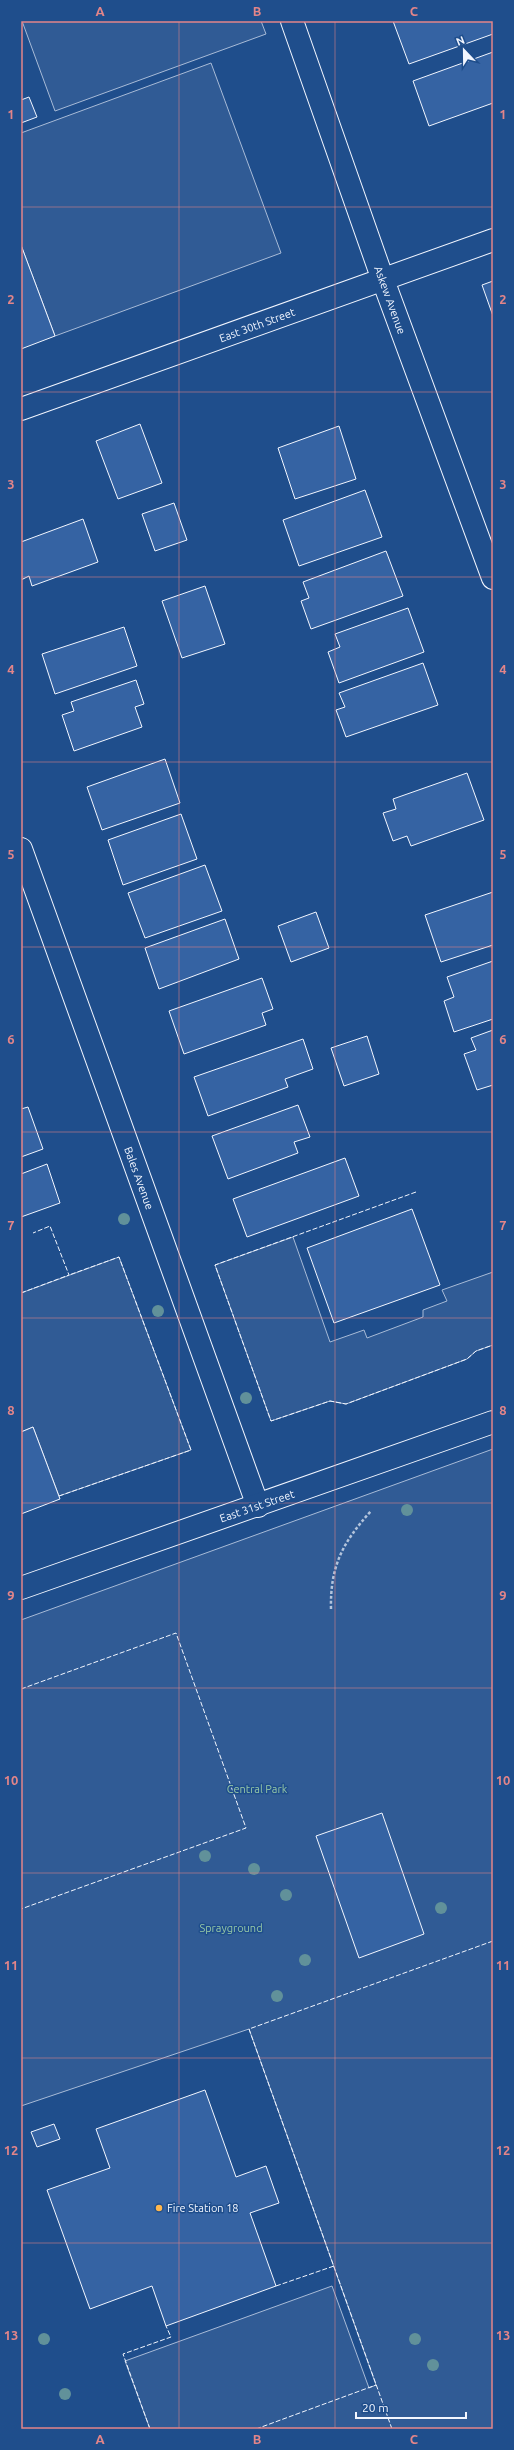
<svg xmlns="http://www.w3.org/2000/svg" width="514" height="2450" viewBox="0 0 514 2450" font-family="Ubuntu,sans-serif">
	<rect width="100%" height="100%" fill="#1f4e8c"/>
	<path fill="#305b95" stroke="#a8bbd7" d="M 22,21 L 261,21 L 266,34 L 55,111 Z
		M 211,63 L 281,253 L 55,336 L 21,245 L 21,133 Z
		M 293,1237 L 330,1342 L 364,1330 L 367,1338 L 423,1317 L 423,1310 L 447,1301 L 442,1290 L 493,1272 L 493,1345 L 476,1351 L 467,1359 L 346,1404 L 330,1401 L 271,1421 L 215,1265 Z
		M 119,1257 L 191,1450 L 59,1496 L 33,1427 L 21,1432 L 21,1293 Z
		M 493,1449 L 493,2429 L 150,2429 L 125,2361 L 332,2286 L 369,2388 L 376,2385 L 249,2029 L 21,2106 L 21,1620 Z"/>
	<path fill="#3563a3" stroke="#f2f6ff" d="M 393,21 L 493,21 L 493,34 L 409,64 Z
		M 493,52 L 493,103 L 429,126 L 413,81 Z
		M 29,97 L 37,117 L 21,123 L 21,100 Z
		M 21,245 L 55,336 L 21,349 Z
		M 493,281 L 493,316 L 482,285 Z
		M 140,424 L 162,483 L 118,499 L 96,441 Z
		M 339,426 L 356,479 L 295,499 L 278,448 Z
		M 365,490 L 382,537 L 299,566 L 283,520 Z
		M 174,503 L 187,540 L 155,551 L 142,514 Z
		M 83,519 L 98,562 L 32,586 L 29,576 L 21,580 L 21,542 Z
		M 386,551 L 403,596 L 311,629 L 301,601 L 309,598 L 303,582 Z
		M 205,586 L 225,644 L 182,658 L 162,601 Z
		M 408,608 L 424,652 L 339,683 L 328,652 L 340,647 L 335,634 Z
		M 124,627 L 137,666 L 55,694 L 42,654 Z
		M 423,663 L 438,705 L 346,737 L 336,710 L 345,707 L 339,693 Z
		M 136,680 L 144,704 L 135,707 L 142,727 L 74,751 L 62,715 L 74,711 L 71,702 Z
		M 165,759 L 180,803 L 102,830 L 87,787 Z
		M 467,773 L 484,820 L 411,846 L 407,836 L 393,841 L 383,813 L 396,809 L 393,799 Z
		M 181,814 L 197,859 L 123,885 L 108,840 Z
		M 205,865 L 222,911 L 145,938 L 128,893 Z
		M 493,892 L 493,945 L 441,962 L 425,915 Z
		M 316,912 L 329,948 L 291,962 L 278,926 Z
		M 225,919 L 239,959 L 159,989 L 145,948 Z
		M 493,961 L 493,1019 L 454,1032 L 444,1001 L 454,997 L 447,977 Z
		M 262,978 L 273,1009 L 262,1013 L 266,1025 L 184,1054 L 169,1011 Z
		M 493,1030 L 493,1085 L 477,1090 L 464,1054 L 476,1050 L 471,1038 Z
		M 367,1036 L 379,1074 L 344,1086 L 331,1048 Z
		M 303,1039 L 313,1069 L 285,1079 L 288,1087 L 208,1116 L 194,1077 Z
		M 298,1105 L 310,1137 L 294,1142 L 298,1153 L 228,1179 L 212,1136 Z
		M 28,1107 L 43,1149 L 21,1157 L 21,1109 Z
		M 345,1158 L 359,1196 L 247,1237 L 233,1199 Z
		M 47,1164 L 60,1203 L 21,1217 L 21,1174 Z
		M 412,1209 L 440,1285 L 334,1323 L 307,1248 Z
		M 33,1427 L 60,1499 L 21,1514 L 21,1432 Z
		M 382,1813 L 424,1934 L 359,1958 L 316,1836 Z
		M 205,2090 L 236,2177 L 266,2166 L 279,2203 L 250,2213 L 276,2286 L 166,2326 L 152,2286 L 90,2309 L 47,2190 L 110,2168 L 96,2129 Z
		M 54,2124 L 60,2139 L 37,2147 L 31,2132 Z"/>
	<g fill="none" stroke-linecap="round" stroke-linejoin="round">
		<g stroke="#f2f6ff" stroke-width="24">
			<path id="minor" d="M 292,21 L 383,280 L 493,578
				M 21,409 L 493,240
				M 21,849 L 258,1506"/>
		</g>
		<g stroke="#f2f6ff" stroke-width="24">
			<path id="major" d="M 21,1588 L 493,1422"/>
		</g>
		<path stroke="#b3c4dc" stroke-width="2.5" stroke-dasharray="3 2" stroke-linecap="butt" d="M 331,1609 C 330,1566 343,1542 371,1511"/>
		<use href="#minor" stroke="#1f4e8c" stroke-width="22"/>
		<use href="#major" stroke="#1f4e8c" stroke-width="22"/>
		<path stroke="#f2f6ff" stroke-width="1" stroke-dasharray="5 2" stroke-linecap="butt" d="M 416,1192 L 215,1265 L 271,1421 L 330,1401 L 346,1404 L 467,1359 L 476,1351 L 493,1345
			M 21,1293 L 69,1275 L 50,1226 L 33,1233
			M 59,1496 L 191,1450 L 119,1257 L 69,1275
			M 21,1689 L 176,1633 L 246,1828 L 21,1909
			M 276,2286 L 334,2266
			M 150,2429 L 123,2354 L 171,2337 L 166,2326
			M 256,2429 L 376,2385
			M 392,2429 L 249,2029 L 493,1941"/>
	</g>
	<g fill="#61919a">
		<circle cx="124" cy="1219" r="6"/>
		<circle cx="158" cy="1311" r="6"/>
		<circle cx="246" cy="1398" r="6"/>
		<circle cx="407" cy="1510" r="6"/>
		<circle cx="205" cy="1856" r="6"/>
		<circle cx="254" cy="1869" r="6"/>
		<circle cx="286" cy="1895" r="6"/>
		<circle cx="441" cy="1908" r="6"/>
		<circle cx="305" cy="1960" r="6"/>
		<circle cx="277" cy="1996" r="6"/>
		<circle cx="44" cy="2339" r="6"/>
		<circle cx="415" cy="2339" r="6"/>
		<circle cx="433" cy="2365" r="6"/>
		<circle cx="65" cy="2394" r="6"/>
	</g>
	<path fill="none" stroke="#e38589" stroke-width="1" stroke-opacity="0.55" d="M 179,21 L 179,2429M 335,21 L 335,2429M 21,207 L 493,207M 21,392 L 493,392M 21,577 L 493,577M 21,762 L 493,762M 21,947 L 493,947M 21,1132 L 493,1132M 21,1318 L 493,1318M 21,1503 L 493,1503M 21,1688 L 493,1688M 21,1873 L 493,1873M 21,2058 L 493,2058M 21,2243 L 493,2243"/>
	<circle fill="#ffb74d" stroke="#1f4e8c" stroke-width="1.5" cx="159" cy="2208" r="4"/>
	<g text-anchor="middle" stroke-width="3" stroke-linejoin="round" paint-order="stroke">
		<g font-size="11" fill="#f2f6ff" stroke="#1f4e8c">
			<text transform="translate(390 300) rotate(70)" y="4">Askew Avenue</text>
			<text transform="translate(257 325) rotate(-20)" y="4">East 30th Street</text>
			<text transform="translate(139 1178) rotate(70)" y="4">Bales Avenue</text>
			<text transform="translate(257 1506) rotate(-19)" y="4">East 31st Street</text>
		</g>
		<g font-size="11" fill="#97c8a6" stroke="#1f4e8c">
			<text x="257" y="1793">Central Park</text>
			<text x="231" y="1932">Sprayground</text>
		</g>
		<g font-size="11" fill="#f2f6ff" stroke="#1f4e8c" text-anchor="start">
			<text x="167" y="2212">Fire Station 18</text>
		</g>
	</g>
	<rect width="514" height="2450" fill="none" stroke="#1f4e8c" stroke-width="44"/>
	<g transform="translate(464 50) rotate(338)" stroke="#1f4e8c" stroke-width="3" paint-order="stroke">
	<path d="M0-3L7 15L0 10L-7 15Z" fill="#f2f6ff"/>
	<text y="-6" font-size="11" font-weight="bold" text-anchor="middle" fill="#f2f6ff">N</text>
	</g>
	<path d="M356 2412v6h110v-6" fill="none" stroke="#f2f6ff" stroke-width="2"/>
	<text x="362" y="2412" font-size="12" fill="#f2f6ff" stroke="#1f4e8c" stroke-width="3" paint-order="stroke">20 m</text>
	<rect x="22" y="22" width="470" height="2406" fill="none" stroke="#e38589" stroke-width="1.5"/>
	<g font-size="13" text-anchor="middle" font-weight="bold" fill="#e38589">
		<text x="100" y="16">A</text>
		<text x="257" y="16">B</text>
		<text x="414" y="16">C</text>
		<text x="11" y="119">1</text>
		<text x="503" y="119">1</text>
		<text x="11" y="304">2</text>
		<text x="503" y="304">2</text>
		<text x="11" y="489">3</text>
		<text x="503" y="489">3</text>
		<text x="11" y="674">4</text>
		<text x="503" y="674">4</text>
		<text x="11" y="859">5</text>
		<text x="503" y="859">5</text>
		<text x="11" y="1044">6</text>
		<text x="503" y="1044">6</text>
		<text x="11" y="1230">7</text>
		<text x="503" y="1230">7</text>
		<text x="11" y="1415">8</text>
		<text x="503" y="1415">8</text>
		<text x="11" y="1600">9</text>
		<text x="503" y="1600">9</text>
		<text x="11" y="1785">10</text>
		<text x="503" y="1785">10</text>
		<text x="11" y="1970">11</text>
		<text x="503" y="1970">11</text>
		<text x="11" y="2155">12</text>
		<text x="503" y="2155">12</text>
		<text x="11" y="2340">13</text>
		<text x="503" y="2340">13</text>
		<text x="100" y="2444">A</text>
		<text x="257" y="2444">B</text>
		<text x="414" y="2444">C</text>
	</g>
</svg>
